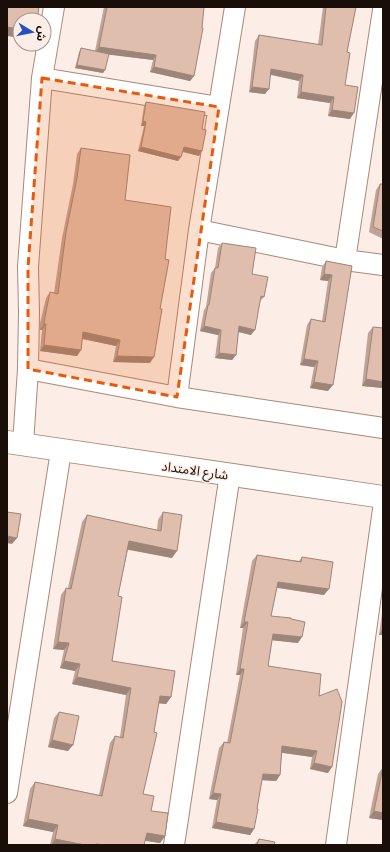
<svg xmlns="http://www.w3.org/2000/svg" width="390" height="852" viewBox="0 0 390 852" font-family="'Nunito Sans','Noto Sans Arabic',sans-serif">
	<rect width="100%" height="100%" fill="#fceee6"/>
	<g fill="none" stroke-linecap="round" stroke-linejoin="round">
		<g stroke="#a88979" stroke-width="22">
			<path id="minor" d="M 42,78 L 219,107
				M 199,230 L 345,260 L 383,265
				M 345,260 L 383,10
				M 28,369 L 177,397 L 383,428
				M 177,397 L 199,230 L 235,7
				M 23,444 L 28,369 L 29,312 L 28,267 L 42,78 L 54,7
				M 7,793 L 61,451
				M 174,845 L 230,474
				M 336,845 L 383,509"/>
		</g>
		<g stroke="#a88979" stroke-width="24">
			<path id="tertiary" d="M 7,442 L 383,497"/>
		</g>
		<use href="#minor" stroke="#fff" stroke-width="20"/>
		<use href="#tertiary" stroke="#fff" stroke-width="22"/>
	</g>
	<path fill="#c1a395" d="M 104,7 L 204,7 L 194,76 L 190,81 L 150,72 L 153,60 L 108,54 L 105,70 L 103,73 L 75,68 L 79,52 L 81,48 L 95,51 Z
		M 323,7 L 356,7 L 347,52 L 345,85 L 350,119 L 328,116 L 330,103 L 297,98 L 299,81 L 271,75 L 265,94 L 249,92 L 255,41 L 259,35 L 318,45 Z
		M 146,102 L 202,129 L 199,156 L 182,152 L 178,161 L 138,151 L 144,126 L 141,126 L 144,106 Z
		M 81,148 L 125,200 L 150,363 L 113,362 L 116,346 L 82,339 L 81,350 L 77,356 L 40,351 L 42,330 L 40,330 L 40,323 L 46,298 L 50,292 L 54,293 L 62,238 L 73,184 L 77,154 Z
		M 380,184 L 383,184 L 383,239 L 369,232 L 376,190 Z
		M 222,243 L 252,274 L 264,297 L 260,301 L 251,335 L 238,332 L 236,355 L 232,360 L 215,358 L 218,335 L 200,331 L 204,310 L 206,307 L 211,273 L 215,268 L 218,248 Z
		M 326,261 L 352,266 L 328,391 L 310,388 L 314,367 L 300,365 L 307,325 L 311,319 L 322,321 L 328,281 L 320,280 L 322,267 Z
		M 373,327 L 383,328 L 383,388 L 362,386 L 368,333 Z
		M 163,512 L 172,558 L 128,549 L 118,596 L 112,661 L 171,697 L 166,704 L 159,703 L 143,794 L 151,811 L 165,836 L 160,843 L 145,841 L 144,845 L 50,845 L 53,832 L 23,826 L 30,789 L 35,782 L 99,795 L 110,743 L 115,736 L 120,737 L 126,695 L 72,684 L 75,671 L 60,668 L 64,650 L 53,649 L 61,595 L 66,588 L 68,588 L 82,522 L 87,515 L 157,530 L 158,520 Z
		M 257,555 L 299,561 L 302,557 L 324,595 L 277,588 L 271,616 L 291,619 L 298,643 L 272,640 L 268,666 L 319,696 L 328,773 L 310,769 L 312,757 L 282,753 L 280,775 L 276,781 L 262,780 L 257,809 L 254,829 L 250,835 L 212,828 L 217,800 L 209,799 L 219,748 L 224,742 L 227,743 L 240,675 L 236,675 L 243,628 L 240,628 L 252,561 Z
		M 383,607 L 383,635 L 379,635 Z
		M 59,712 L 68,751 L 48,747 L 54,718 Z
		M 383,767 L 383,820 L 369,818 L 378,774 Z
		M 259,839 L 274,845 L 254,845 Z"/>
	<path fill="#9d8579" d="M 7,27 L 20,29 L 20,38 L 7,36 Z
		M 99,47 L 156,55 L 153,60 L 95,53 Z
		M 77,65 L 105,70 L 103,73 L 75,68 Z
		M 154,67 L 194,76 L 190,81 L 150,72 Z
		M 271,69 L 303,75 L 299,81 L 268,74 Z
		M 252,87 L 269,89 L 265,94 L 249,92 Z
		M 301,92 L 334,97 L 330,103 L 297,98 Z
		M 332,110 L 354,113 L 350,119 L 328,116 Z
		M 143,121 L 146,122 L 144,126 L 141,126 Z
		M 141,147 L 181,157 L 178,161 L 138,151 Z
		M 184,147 L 202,151 L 199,156 L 181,151 Z
		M 324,274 L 332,275 L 328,281 L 320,280 Z
		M 44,324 L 46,324 L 42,330 L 40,330 Z
		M 204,326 L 221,330 L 218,335 L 200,331 Z
		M 239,326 L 255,330 L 251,335 L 235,331 Z
		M 83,332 L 120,340 L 116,346 L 79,338 Z
		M 44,345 L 81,350 L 77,356 L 40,351 Z
		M 219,353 L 236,355 L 232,360 L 215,358 Z
		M 117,356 L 154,357 L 150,363 L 113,362 Z
		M 304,359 L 318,361 L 314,367 L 300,365 Z
		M 366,379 L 383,382 L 383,388 L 362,386 Z
		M 314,382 L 333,385 L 328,391 L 310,388 Z
		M 7,536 L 17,538 L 12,544 L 7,543 Z
		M 129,541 L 177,551 L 172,558 L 124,549 Z
		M 278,582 L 329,589 L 324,595 L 274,587 Z
		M 244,622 L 248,622 L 243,628 L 240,628 Z
		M 383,628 L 383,635 L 379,635 Z
		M 273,634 L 302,637 L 298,643 L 269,640 Z
		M 58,642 L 69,643 L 64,650 L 53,649 Z
		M 64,661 L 80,664 L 75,671 L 60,668 Z
		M 240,669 L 244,669 L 240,675 L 236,675 Z
		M 77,677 L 131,688 L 126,695 L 72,684 Z
		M 160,696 L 171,697 L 166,704 L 155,703 Z
		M 52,740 L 73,745 L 68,751 L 48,747 Z
		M 282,746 L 317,751 L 312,757 L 278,752 Z
		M 314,763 L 332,767 L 328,773 L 310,769 Z
		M 263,774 L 280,775 L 276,781 L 259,780 Z
		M 213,793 L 221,794 L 217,800 L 209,799 Z
		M 374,811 L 383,813 L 383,820 L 369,818 Z
		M 28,819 L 58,825 L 53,832 L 23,826 Z
		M 216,822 L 254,829 L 250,835 L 212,828 Z
		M 147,833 L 165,836 L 160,843 L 142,840 Z
		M 55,839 L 85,845 L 51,845 Z"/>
	<path fill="#e0bead" stroke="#9d8579" d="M 7,7 L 39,7 L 37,20 L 20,20 L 20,29 L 7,27 Z
		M 107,7 L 204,7 L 202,28 L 203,28 L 194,76 L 154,67 L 156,55 L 99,47 Z
		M 326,7 L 356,7 L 347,52 L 350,53 L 345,85 L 358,87 L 354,113 L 332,110 L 334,97 L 301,92 L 303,75 L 271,69 L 269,89 L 252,87 L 259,35 L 322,45 Z
		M 81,48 L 109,54 L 105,70 L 77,65 Z
		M 146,102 L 205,112 L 202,129 L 206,130 L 202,151 L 184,147 L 181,157 L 141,147 L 146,122 L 143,121 Z
		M 81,148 L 130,155 L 125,200 L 171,207 L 165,259 L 169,260 L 160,309 L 162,309 L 154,357 L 117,356 L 120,340 L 83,332 L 81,350 L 44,345 L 46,324 L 44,324 L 45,317 L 50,292 L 58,294 L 66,232 L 77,178 Z
		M 380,184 L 383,184 L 383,231 L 373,227 Z
		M 222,243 L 256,248 L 252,274 L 268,277 L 264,297 L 261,296 L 255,330 L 239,326 L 236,355 L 219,353 L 221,330 L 204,326 L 208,305 L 209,305 L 215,268 L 218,268 Z
		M 326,261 L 352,266 L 333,385 L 314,382 L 318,361 L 304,359 L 311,319 L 325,322 L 332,275 L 324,274 Z
		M 373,327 L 383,328 L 383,382 L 366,379 Z
		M 7,512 L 21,514 L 17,538 L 7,536 Z
		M 163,512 L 182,515 L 177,551 L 129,541 L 118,596 L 122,597 L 112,661 L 175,671 L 171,697 L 160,696 L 154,732 L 157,733 L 143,794 L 154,796 L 151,811 L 168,813 L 165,836 L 147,833 L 144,845 L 104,845 L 96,844 L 96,845 L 85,845 L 55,839 L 58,825 L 28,819 L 35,782 L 102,796 L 115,736 L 123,738 L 131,688 L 77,677 L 80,664 L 64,661 L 69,643 L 58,642 L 66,588 L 71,589 L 87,515 L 161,531 Z
		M 257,555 L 301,562 L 302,557 L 333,562 L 329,589 L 278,582 L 271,616 L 291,618 L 291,619 L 305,622 L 302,637 L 273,634 L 268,666 L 321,674 L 319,696 L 337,689 L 342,702 L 332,767 L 314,763 L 317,751 L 282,746 L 280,775 L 263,774 L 257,809 L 258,809 L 254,829 L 216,822 L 221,794 L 213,793 L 224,742 L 230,743 L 244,669 L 240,669 L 248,622 L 244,622 Z
		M 59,712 L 79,716 L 73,745 L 52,740 Z
		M 383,767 L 383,813 L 374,811 Z
		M 259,839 L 275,842 L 274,845 L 257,845 Z"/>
	<path fill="#e8590c" fill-opacity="0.2" stroke="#e8590c" stroke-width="3" stroke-dasharray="8 5" stroke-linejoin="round" d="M 42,78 L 219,107 L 177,397 L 28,369 L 28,267 Z"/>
	<g text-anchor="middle" stroke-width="3" stroke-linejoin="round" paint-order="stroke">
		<g font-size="13" fill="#190e08" stroke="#fceee6">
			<text transform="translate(195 470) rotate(8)" y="5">شارع الامتداد</text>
		</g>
	</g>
	<rect width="390" height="852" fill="none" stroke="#190e08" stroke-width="16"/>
	<g transform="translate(32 32) rotate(100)"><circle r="19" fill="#fceee6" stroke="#a1948d"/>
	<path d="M0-3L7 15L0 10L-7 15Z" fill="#2652c0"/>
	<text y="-6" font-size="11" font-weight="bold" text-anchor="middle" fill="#190e08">ش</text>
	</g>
</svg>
